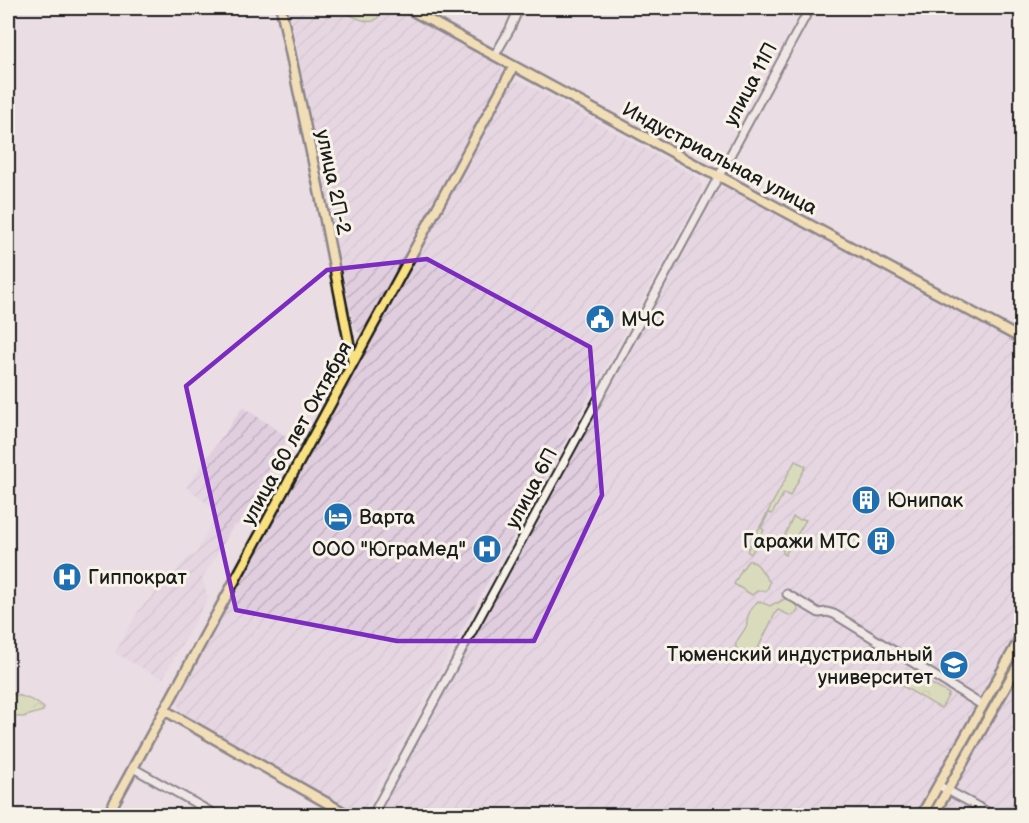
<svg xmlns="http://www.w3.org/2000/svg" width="1029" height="823" viewBox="0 0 1029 823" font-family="'Balsamiq Sans',sans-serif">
	<defs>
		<pattern id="industrial-furrows" width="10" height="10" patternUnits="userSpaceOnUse" patternTransform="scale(1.5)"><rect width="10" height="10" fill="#e0cedf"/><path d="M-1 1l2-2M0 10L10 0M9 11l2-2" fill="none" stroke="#c0b0bf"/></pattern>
		<pattern id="forest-crowns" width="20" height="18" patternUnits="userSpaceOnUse" patternTransform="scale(1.5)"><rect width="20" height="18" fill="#c8da8f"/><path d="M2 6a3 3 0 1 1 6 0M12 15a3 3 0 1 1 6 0" fill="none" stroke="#abba7b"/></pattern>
		<pattern id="water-ripples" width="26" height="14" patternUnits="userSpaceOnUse" patternTransform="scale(1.5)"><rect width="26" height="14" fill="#7dcadc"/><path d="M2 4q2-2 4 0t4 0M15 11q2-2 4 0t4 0" fill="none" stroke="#6badbc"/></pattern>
	</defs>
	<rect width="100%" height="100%" fill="#eadde3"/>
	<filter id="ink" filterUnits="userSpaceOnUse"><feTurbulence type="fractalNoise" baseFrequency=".0167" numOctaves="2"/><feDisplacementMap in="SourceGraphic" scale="12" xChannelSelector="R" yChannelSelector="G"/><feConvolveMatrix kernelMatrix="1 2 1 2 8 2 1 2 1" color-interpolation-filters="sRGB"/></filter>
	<g filter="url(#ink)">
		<path fill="url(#industrial-furrows)" d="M 289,8 L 395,8 L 501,67 L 504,76 L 364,333 L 360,333 L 356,331 L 354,327 Z
			M 521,81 L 700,179 L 702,190 L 361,815 L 179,711 L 178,700 L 511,83 Z
			M 725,188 L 729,189 L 905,283 L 924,296 L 933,299 L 1021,346 L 1021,626 L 916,815 L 377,816 L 530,536 L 714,194 L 719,190 Z
			M 243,407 L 289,438 L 237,526 L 234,525 L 202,579 L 208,598 L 163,678 L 153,674 L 115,653 L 139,610 L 189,557 L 195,555 L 218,512 L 186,487 Z
			M 1021,666 L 1021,815 L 938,816 L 956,784 Z"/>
		<path fill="#c8da8f" stroke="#727b56" stroke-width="1.5" d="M 337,8 L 384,8 C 382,12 379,18 375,20 C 368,26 345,12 337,8 Z
			M 795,461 L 806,466 L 790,496 L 784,493 L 772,514 L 769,513 L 761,528 L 764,530 L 751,554 L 747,551 Z
			M 793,517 L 800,520 L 803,519 L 806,520 L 785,555 L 783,553 L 783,550 L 779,548 Z
			M 749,560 C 761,564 762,574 770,582 L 768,588 L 766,591 L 757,591 L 752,595 L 734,584 L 742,569 Z
			M 786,598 L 790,599 L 799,606 L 797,612 L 791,616 L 778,610 L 776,612 L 754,656 L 749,658 C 725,645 739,642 747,625 C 746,615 751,609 758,601 L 770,606 L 775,603 L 778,603 Z
			M 1021,644 L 1021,649 L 948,782 L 946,781 Z"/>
		<path fill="url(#forest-crowns)" stroke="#727b56" stroke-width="1.5" d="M 907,670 L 949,694 L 942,707 L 940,708 L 899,684 L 905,671 Z
			M 8,693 C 19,695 35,700 44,708 L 43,711 L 23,717 L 8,716 Z"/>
		<path fill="url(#water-ripples)" stroke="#56848f" stroke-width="1.5" d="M 8,8 L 15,8 L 15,59 L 8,92 Z"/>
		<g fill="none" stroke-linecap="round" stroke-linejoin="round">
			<g stroke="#1c1c1c" stroke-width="11">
				<path id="minor" d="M 495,55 L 510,29 L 519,8
					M 787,594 L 819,613 L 827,612 L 834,614 L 982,705
					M 133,768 L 218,816
					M 938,785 L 995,816
					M 372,816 L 810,8"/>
			</g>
			<g stroke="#1c1c1c" stroke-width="13">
				<path id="major" d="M 281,8 L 321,200 L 353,363
					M 407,8 L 709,172 L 719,176 L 1022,339
					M 164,710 L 350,816
					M 107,816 C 242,565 378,315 514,66
					M 921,816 L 1022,635
					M 933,816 L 1022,658"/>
			</g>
			<use href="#minor" stroke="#f7f3e8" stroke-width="7"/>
			<use href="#major" stroke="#fae180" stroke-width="8"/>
		</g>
	</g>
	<path d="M0 0H1029V823H0ZM 427,259 L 590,347 L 602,495 L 534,641 L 397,641 L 236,610 L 186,386 L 327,270 Z" fill="#eadde3" fill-opacity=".55" fill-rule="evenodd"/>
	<path fill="none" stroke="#7b2cbf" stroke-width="4.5" stroke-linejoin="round" d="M 427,259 L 590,347 L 602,495 L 534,641 L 397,641 L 236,610 L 186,386 L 327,270 Z"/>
	<defs>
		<g id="civic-disc" transform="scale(1.5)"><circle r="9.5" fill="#1f6fb2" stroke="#f7f3e8"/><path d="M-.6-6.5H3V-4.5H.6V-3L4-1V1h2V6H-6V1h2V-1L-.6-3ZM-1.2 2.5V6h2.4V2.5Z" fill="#fff"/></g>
		<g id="building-disc" transform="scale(1.5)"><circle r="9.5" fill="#1f6fb2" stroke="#f7f3e8"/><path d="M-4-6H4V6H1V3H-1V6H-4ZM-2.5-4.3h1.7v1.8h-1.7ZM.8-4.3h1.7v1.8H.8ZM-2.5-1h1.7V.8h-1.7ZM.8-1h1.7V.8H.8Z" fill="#fff"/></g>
		<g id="hotel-disc" transform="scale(1.5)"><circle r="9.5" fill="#1f6fb2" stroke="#f7f3e8"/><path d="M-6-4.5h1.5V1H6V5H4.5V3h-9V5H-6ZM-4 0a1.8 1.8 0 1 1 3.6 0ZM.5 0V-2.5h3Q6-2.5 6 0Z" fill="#fff"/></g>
		<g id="hospital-disc" transform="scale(1.5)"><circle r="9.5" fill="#1f6fb2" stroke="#f7f3e8"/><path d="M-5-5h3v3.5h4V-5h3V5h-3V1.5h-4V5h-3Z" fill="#fff"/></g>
		<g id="university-disc" transform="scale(1.5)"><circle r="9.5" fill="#1f6fb2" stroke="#f7f3e8"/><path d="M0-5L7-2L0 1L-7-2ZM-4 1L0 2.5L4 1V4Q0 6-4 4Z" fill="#fff"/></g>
	</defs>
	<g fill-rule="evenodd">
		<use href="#civic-disc" x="600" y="319"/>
		<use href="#building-disc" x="866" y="500"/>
		<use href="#hotel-disc" x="338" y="517"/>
		<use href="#building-disc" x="881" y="541"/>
		<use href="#hospital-disc" x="487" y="549"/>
		<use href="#hospital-disc" x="67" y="577"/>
		<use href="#university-disc" x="954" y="665"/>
	</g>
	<g text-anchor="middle" stroke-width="6" stroke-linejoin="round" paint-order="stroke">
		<g font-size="20" fill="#1c1c1c" stroke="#f7f3e8">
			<text transform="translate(750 84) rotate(-62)" y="7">улица 11П</text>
			<text transform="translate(720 158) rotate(28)" y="7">Индустриальная улица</text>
			<text transform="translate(334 182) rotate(78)" y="7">улица 2П-2</text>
			<text transform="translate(296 433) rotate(-61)" y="7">улица 60 лет Октября</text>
			<text transform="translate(531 488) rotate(-62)" y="7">улица 6П</text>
		</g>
		<g font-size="20" fill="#1c1c1c" stroke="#f7f3e8" text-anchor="start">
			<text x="621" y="326">МЧС</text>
			<text x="887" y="507">Юнипак</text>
			<text x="359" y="524">Варта</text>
			<text x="860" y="548" text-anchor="end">Гаражи МТС</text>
			<text x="466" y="556" text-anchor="end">ООО "ЮграМед"</text>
			<text x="88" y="584">Гиппократ</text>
			<text x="933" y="661" text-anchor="end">Тюменский индустриальный<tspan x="933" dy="23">университет</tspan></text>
		</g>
	</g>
	<rect width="1029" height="823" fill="none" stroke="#f7f3e8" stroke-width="30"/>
	<rect x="15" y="15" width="999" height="793" fill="none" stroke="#1c1c1c" stroke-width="2" filter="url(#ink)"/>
</svg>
